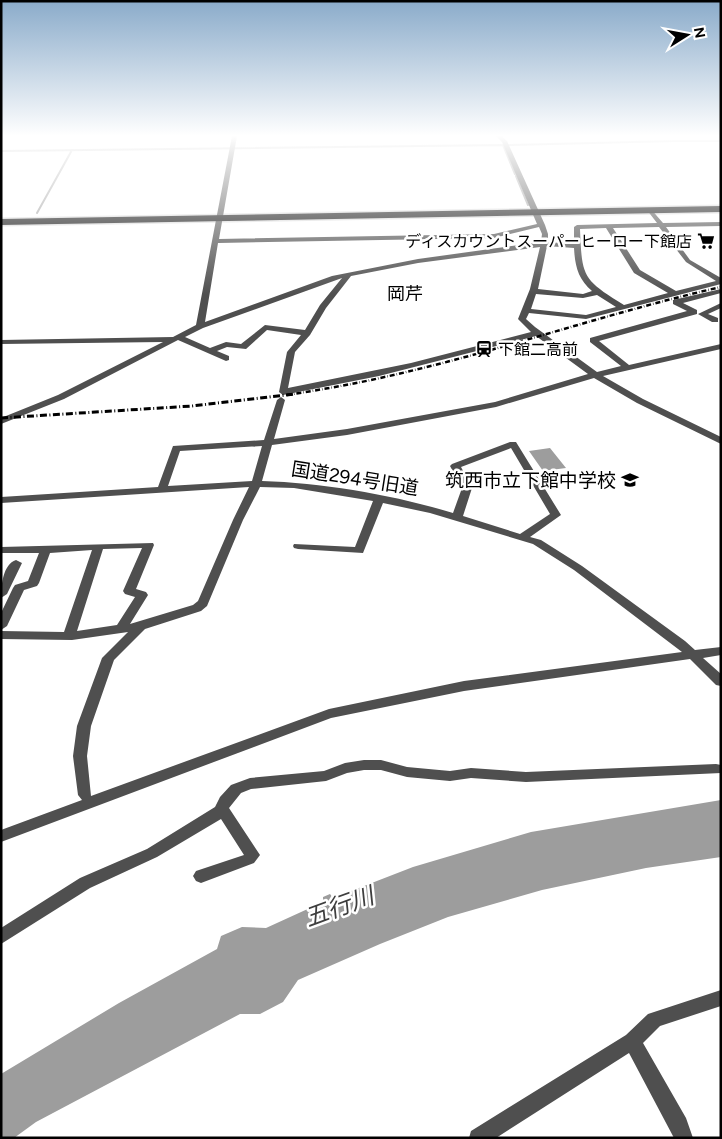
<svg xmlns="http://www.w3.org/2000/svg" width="722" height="1139" viewBox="0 0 722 1139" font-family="Figtree,'Noto Sans JP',sans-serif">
	<rect width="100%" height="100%" fill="#fff"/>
	<path fill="#9d9d9d" d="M 550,448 L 566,468 L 543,471 L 529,451 Z
		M 721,800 L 721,857 L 646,868 L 542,890 L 448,917 L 380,944 L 298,980 L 283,1002 L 260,1014 L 240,1014 L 36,1122 L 14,1138 L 1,1138 L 1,1074 L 119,1003 L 217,949 L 221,936 L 242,927 L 266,928 L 323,902 L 323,897 L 330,894 L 333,898 L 413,867 L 531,832 Z"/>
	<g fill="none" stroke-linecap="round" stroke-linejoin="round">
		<path stroke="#9d9d9d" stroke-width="2" d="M 673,141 L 721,141
			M 509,145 L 674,141
			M 1,151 L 503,145 L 515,174
			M 516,176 L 528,205
			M 37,213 L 72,150"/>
		<g stroke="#dbdbdb" stroke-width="3">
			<path id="highway" d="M 721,206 L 721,212 L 1,225 L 1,219 Z"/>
		</g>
		<path fill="#4f4f4f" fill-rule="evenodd" d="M 232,136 L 237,136 L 219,239 L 494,234 L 537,224 L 502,142 L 496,136 L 501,136 L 507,141 L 545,225 L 548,234 L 548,242 L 574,244 L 574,227 L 577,225 L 657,223 L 647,210 L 650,208 L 663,223 L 721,222 L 721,226 L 666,227 L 690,260 L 721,278 L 721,284 L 586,319 L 529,313 L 526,319 L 535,327 L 597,372 L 621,366 L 590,342 L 590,338 L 687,311 L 673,304 L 673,300 L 721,289 L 721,293 L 683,303 L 697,310 L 697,314 L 599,341 L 629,365 L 721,344 L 721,349 L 603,376 L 643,399 L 721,437 L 721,444 L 637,403 L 594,378 L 496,407 L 347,435 L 272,445 L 262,481 C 324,483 394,495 453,513 L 462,488 L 450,466 L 452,464 L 510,442 L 516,442 L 561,515 L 530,537 L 541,540 L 582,566 L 685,641 L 695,650 L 721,647 L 721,655 L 703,658 L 721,674 L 721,686 L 716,685 L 690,659 L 464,691 L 331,718 L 1,842 L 1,830 L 82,800 L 78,795 L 73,756 L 77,726 L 102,658 L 128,632 L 72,640 L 1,639 L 1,631 L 64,632 L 92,550 L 50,553 L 39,583 L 37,586 L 24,590 L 7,626 L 1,630 L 1,613 L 13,588 L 15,585 L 28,581 L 39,553 L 1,553 L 1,547 L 153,543 L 154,545 L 136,589 L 146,592 L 148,595 L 130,624 L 193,605 L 198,601 L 233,520 L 249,487 L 1,503 L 1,497 L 158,487 L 173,446 L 264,440 L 277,400 L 281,397 L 285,400 L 274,439 L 347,429 L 495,402 L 588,374 L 536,336 L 379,376 L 283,395 L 279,392 L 287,352 L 301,335 L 267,330 L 246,349 L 227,347 L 217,351 L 229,356 L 229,360 L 226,361 L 178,340 L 64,399 L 1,424 L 1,418 L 58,395 L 163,342 L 1,344 L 1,340 L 173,337 L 196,325 ZM 539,227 L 542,234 L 541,242 L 418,259 L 332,276 L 205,322 L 218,243 L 494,238 ZM 659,227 L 686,262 L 716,281 L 676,291 L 640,270 L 613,228 ZM 606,228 L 634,273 L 668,293 L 624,305 C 582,279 582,277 580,229 ZM 547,246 L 574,248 C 575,266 578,279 592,291 L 583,294 L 538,289 ZM 540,247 L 530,289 L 518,319 L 531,332 L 411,363 L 288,388 L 295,352 L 310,335 L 326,308 L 351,276 L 418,263 ZM 342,278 L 320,305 L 305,330 L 265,325 L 241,344 L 226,342 L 210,348 L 185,337 L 203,328 ZM 536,294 L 583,298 L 597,295 L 616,307 L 586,315 L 531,309 ZM 262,446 L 252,481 L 168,486 L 180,451 ZM 511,448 L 550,514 L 520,534 L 463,516 L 472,488 L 461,467 ZM 260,487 L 294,488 L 373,501 L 355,547 L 294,544 L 293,546 L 294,548 L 298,549 L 363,553 L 383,503 L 430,513 L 533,544 L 574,570 L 682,652 L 464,681 L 329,709 L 91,796 L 87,756 L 91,726 L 114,660 L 145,629 L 201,611 L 207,606 L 243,520 ZM 142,548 L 123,591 L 125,594 L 135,597 L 117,625 L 77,631 L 103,549 Z
			M 721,303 L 721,308 L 708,314 L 718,318 L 718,322 L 712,322 L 698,314 Z
			M 16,560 L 22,563 L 7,594 L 1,598 C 1,586 3,564 16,560 Z
			M 364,760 L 381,760 L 407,767 L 450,771 L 471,768 L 526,772 L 716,764 L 721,765 L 721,773 L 526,782 L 471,778 L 450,781 L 407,777 L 381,770 L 364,770 L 347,773 L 326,781 L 251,789 L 241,793 L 229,808 L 260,855 L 254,863 L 201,883 L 196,881 L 193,876 L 196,871 L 244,855 L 221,819 L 157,857 L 90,888 L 1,944 L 1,928 L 80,878 L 147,849 L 215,807 L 220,797 L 231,785 L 250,778 L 324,771 L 345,763 Z
			M 721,990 L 721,1006 L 660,1026 L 643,1043 L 686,1118 L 693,1138 L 674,1138 L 629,1053 L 496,1138 L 469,1138 L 471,1131 L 626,1035 L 648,1014 Z"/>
		<use href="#highway" fill="#000" fill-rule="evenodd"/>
		<path stroke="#000" stroke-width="2.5" stroke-dasharray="5 2 0.5 2" stroke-linecap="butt" d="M 287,395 C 318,390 349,385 380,378 C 495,353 606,313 721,287"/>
		<path stroke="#000" stroke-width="3" stroke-dasharray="7 2.5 1 2.5" stroke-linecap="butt" d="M 1,418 L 192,406 L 295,394"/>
	</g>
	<linearGradient id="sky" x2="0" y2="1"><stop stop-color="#8aabca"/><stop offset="0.46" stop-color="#fff"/><stop offset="1" stop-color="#fff" stop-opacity="0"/></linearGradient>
	<rect width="722" height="295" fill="url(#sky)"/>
	<defs>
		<g id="supermarket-bare" transform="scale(1.35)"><path d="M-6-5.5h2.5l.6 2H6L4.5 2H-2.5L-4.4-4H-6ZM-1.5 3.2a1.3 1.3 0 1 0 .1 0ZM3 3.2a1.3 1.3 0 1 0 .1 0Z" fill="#000" stroke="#fff" stroke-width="2.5" paint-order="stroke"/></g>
		<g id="station-bare" transform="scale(1.35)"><path d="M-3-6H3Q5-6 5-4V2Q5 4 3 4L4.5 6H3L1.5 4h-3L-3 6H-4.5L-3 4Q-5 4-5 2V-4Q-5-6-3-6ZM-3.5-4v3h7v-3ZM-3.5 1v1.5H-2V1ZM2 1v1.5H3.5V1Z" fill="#000" stroke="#fff" stroke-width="2.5" paint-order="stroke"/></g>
		<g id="school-bare" transform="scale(1.35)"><path d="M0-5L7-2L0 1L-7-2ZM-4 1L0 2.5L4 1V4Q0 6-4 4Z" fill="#000" stroke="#fff" stroke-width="2.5" paint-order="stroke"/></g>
	</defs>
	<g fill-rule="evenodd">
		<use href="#supermarket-bare" x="706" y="241"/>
		<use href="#station-bare" x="484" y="349"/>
		<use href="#school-bare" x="630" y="480"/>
	</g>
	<g text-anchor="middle" stroke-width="5" stroke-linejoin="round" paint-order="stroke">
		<g font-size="16" fill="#000" stroke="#fff" text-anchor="end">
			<text x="692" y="247">ディスカウントスーパーヒーロー下館店</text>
			<text x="498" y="355" text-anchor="start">下館二高前</text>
		</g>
		<g font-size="18" fill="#000" stroke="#fff">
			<text x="405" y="300">岡芹</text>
		</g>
		<g font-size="19" fill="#000" stroke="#fff">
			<text transform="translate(355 478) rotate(9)" y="7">国道294号旧道</text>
		</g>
		<g font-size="19" fill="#000" stroke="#fff" text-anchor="end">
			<text x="616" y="487">筑西市立下館中学校</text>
		</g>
		<g font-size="24" font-style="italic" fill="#3e3e3e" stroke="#fff">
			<text transform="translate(339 907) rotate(-20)" y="8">五行川</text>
		</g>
	</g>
	<rect width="722" height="1139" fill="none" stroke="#000000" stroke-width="5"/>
	<g transform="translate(687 35) rotate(79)" stroke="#ffffff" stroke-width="4" paint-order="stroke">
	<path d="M0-4L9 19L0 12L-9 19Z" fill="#000000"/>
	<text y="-8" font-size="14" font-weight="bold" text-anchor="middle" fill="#000000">N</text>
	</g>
</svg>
